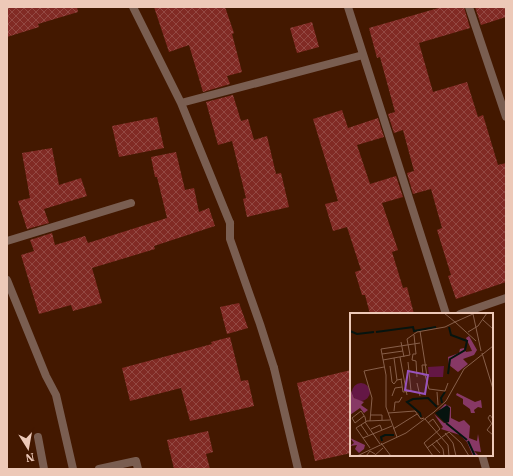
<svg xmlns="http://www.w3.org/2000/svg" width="513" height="476" viewBox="0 0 513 476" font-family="'IBM Plex Serif',serif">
	<defs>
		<pattern id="building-cross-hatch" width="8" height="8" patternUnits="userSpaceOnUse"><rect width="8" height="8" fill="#812a24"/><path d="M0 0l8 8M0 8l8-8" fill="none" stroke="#934842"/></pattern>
	</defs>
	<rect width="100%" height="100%" fill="#431800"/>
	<path fill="url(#building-cross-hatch)" d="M 7,7 L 77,7 L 78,12 L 38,24 L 39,27 L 7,37 Z
		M 154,7 L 225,7 L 234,33 L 232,34 L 242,72 L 227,76 L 230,84 L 203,92 L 189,45 L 169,52 Z
		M 442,7 L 464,7 L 470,28 L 419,43 L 433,92 L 467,82 L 478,117 L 483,115 L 498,165 L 506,163 L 506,282 L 456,299 L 448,276 L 451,275 L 437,230 L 442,228 L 431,189 L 413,194 L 407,173 L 414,171 L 403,130 L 394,133 L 388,114 L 395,112 L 380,57 L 377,58 L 369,28 Z
		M 475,7 L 506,7 L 506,17 L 481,25 Z
		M 312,22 L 319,47 L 297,53 L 290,28 Z
		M 233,95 L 241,121 L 248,119 L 254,140 L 267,136 L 276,174 L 281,173 L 289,207 L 247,217 L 243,199 L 246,198 L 232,141 L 218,145 L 206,102 Z
		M 342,110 L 348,128 L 378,118 L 384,137 L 357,145 L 370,184 L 396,176 L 403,197 L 382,203 L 398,250 L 392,252 L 403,288 L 407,287 L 414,314 L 370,314 L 365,295 L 362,295 L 355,272 L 361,270 L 347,227 L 333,231 L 325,204 L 338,201 L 313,119 Z
		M 157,117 L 164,148 L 119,157 L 112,126 Z
		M 52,148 L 59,185 L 81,178 L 87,196 L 44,209 L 49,223 L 27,229 L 18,201 L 30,198 L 22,153 Z
		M 176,152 L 185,190 L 194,188 L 199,212 L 209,208 L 215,226 L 154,246 L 155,249 L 92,268 L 102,303 L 73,311 L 71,305 L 39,314 L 21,255 L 34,251 L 30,240 L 52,233 L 55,245 L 85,236 L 88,243 L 167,218 L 157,177 L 155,177 L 151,157 Z
		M 239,303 L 248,328 L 227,334 L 220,307 Z
		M 230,337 L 241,381 L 248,380 L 254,406 L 190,421 L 181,388 L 130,401 L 122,368 L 212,344 L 211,342 Z
		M 351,370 L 351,453 L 315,461 L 297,383 Z
		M 208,431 L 213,452 L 206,454 L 210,469 L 174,469 L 167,440 Z"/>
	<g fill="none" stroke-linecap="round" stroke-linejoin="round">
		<path stroke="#7a5e51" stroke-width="8" d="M 230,223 L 230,239 L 260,324 L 274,368
			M 7,241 L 131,203"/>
		<path stroke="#7a5e51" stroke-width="8" d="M 133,7 L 181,103 L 230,223
			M 348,7 L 446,314
			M 469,7 L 506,117
			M 181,103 L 363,55
			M 7,280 L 46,376 L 56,395 L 73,469
			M 460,314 L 506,298
			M 274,368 L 298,469
			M 38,437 L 44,469
			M 482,455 L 486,469
			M 99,469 L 136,461 L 138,469"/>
	</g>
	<g transform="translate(350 313)">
		<rect width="143" height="143" fill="#431800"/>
		<path d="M 94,53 L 93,64 L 79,64 L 78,54 ZM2 79a9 9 0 1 1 18 0a9 9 0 1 1-18 0Z" fill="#641745"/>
		<path d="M 119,23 L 127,37 L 124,42 L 113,46 L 118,51 L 108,59 L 99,52 L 98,44 L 109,40 L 110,36 L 114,35 L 116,39 L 122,38 L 116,25 ZM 0,75 L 4,85 L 14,89 L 11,92 L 18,97 L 14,100 L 10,95 L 0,102 ZM 107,80 L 125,89 L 131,87 L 132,95 L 128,94 L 124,97 L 125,100 L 121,100 L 120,96 L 113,91 L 113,86 L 106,82 ZM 95,91 L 101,94 L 101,105 L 109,109 L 114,107 L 120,113 L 119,125 L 127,128 L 128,121 L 131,139 L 124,138 L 129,143 L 123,143 L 117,129 L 110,122 L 91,116 L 93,114 L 84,101 L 94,110 L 99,109 L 100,95 L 89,97 ZM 0,125 L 15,132 L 14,136 L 9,140 L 5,136 L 7,132 L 0,133 L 4,130 Z" fill="#873865"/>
		<path d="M 97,92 L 100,95 L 99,109 L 95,110 L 85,100 Z" fill="#06140f"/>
		<path fill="none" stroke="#06140f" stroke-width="2" d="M 0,18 L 7,21 L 24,19M 26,19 L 63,14 L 64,18 L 86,14M 98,61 L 100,46 L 115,37 L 117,28 L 101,22 L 99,14M 92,90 L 91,85 L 95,79M 71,104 L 70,100 L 57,89 L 63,86 L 78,85 L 87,94M 96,110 L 117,127M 32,128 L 31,124 L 35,122 L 44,122M 118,128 L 125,143"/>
		<path fill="none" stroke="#875f4a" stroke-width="1" d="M 94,0 L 105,9 L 123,1 L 131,38M 133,7 L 143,16M 70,18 L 77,63M 118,19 L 128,13 L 137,0M 64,22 L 66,41 L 63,41 L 62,47 L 66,48 L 67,64M 51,29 L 54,44M 132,40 L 143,76M 32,41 L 53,38M 50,44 L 57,82M 44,45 L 47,67 L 52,66M 33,47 L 60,42 L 57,26 L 67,19 L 95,14 L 105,9 L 126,28M 77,52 L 72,52 L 73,62 L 75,62 L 79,76 L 95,78 L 98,70M 40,53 L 42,69 L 44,71 L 47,67M 51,66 L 53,79 L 61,78 L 58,49M 67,70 L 70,83M 87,79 L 88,92M 42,83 L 45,75 L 52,74M 44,98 L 45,89 L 49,89 L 52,84M 38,100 L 65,98 L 71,106 L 74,105M 21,102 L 32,102 L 32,107M 14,103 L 5,110 L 2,105 L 11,98 L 15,104 L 16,109M 75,106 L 98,132 L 99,143M 20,108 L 22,85 L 14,58 L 34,54M 15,109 L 30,131M 143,109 L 137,117 L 143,122M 78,110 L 83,106 L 90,116 L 74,130 L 83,143M 142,111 L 138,105 L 140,102 L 143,106M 11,112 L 18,122M 21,116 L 30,112 L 32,117M 43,116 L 67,101M 95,120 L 103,130 L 106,143M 47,124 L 36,94 L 36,62 L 31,36 L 70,30M 13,125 L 42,113M 86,127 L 93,136 L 94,143M 31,130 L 41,143M 82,131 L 90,140M 20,135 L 6,115 L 17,108 L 40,107M 77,135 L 99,119 L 111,130 L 119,143M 7,143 L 56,120 L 84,99 L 96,88 L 114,56 L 143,33M 16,143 L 20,138 L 25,141M 24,143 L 33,135"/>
		<path fill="#9853bd" fill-opacity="0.15" stroke="#9853bd" stroke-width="2" d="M 58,58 L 78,62 L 75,81 L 55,77 Z"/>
		<rect width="143" height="143" fill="none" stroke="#edc9b8" stroke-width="2"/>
	</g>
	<rect width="513" height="476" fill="none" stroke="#edc9b8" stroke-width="16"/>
	<g transform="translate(28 448) rotate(169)" stroke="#431800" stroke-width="3" paint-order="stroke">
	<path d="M0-3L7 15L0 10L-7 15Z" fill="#edc9b8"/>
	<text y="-6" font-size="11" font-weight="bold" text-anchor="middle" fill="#edc9b8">N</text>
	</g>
</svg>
